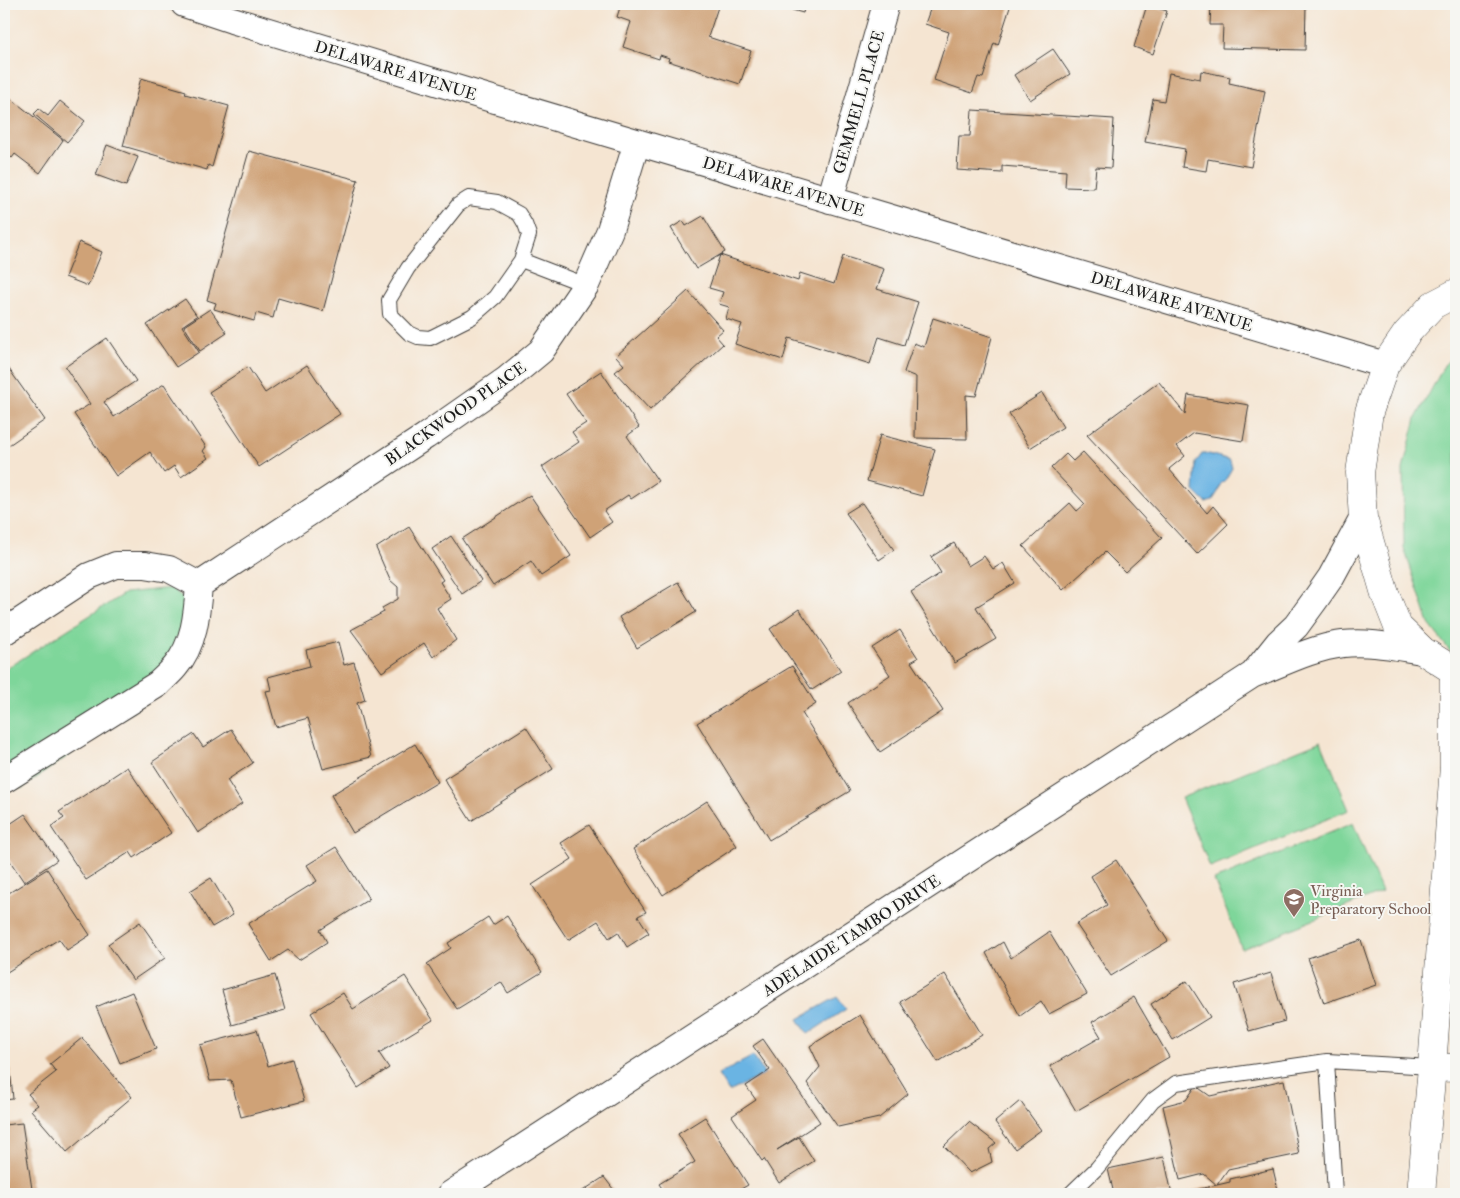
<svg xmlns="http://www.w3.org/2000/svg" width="1460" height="1198" viewBox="0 0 1460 1198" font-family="'IM FELL Double Pica',serif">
	<rect width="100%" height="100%" fill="#f6f6f2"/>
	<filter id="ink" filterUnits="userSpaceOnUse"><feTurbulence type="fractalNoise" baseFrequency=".02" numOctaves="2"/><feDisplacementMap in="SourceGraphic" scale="10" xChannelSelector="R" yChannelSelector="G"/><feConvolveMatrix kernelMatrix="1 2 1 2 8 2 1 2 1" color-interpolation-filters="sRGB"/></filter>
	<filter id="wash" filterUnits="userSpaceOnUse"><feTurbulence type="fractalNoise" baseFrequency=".0096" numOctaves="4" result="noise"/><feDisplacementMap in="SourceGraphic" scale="20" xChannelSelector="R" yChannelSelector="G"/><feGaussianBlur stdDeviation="1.12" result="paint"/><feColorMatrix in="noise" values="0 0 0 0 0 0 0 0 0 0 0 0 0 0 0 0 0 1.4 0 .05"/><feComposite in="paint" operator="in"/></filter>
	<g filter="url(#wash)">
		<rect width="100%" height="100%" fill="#f5e5d2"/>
		<path fill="#7ed69a" stroke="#4d795b" d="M 1456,353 L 1456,659 L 1429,624 L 1404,548 L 1403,469 L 1416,418 L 1445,364 Z
			M 171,588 L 199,610 L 200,629 L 188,672 L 22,788 L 4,789 L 4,670 L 125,593 Z
			M 1321,741 L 1349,810 L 1210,867 L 1181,798 Z
			M 1353,823 L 1382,892 L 1242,949 L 1214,880 Z"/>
		<path fill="#6ab4e3" stroke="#436880" d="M 1202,454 L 1209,454 L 1230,460 L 1232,468 L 1226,479 L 1220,485 L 1218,492 L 1212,501 L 1206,503 L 1194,491 L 1196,462 Z
			M 837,997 L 846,1009 L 808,1034 L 798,1019 Z
			M 753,1056 L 765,1074 L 729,1092 L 718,1075 Z"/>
		<g id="blocks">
			<path fill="#cfa277" d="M 621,4 L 678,4 L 683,5 L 683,4 L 719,4 L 708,37 L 751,51 L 740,84 L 668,61 L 669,58 L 660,55 L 659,59 L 623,47 L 631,22 L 617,17 Z
				M 771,4 L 805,4 L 803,13 Z
				M 932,4 L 945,4 L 954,7 L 955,4 L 1011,4 L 998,45 L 994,43 L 983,78 L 978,77 L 972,93 L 934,80 L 949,32 L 925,24 Z
				M 1211,4 L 1306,5 L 1305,50 L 1222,48 L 1223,25 L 1210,25 Z
				M 1147,5 L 1167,11 L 1153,54 L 1134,47 Z
				M 1053,49 L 1070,74 L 1030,100 L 1014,75 Z
				M 1201,71 L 1230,77 L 1229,83 L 1265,91 L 1251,167 L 1208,159 L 1206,171 L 1182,167 L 1185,149 L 1145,142 L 1153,99 L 1164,101 L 1169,73 L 1200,79 Z
				M 141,78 L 186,91 L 185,94 L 229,106 L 212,167 L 208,165 L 207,170 L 123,146 Z
				M 4,93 L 63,140 L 40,173 L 15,154 L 12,158 L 4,151 Z
				M 60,101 L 85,121 L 67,142 L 34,114 L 39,109 L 48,116 Z
				M 972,110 L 1114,119 L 1111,168 L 1096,167 L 1094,188 L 1065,187 L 1066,171 L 1002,166 L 1002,173 L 957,170 L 959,136 L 970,136 Z
				M 107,145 L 138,157 L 126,186 L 96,175 Z
				M 249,151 L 358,180 L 323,311 L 278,298 L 273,318 L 256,313 L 254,321 L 214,309 L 216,303 L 207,300 Z
				M 703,216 L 725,252 L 696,269 L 671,228 L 683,221 L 686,226 Z
				M 79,242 L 102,252 L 88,286 L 65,277 Z
				M 720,255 L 798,281 L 800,273 L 834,284 L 843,256 L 884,269 L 877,289 L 918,302 L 904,345 L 879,337 L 870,364 L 789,338 L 783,360 L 735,344 L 742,324 L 726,319 L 729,307 L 719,304 L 723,292 L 709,288 Z
				M 688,291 L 723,330 L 716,336 L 723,344 L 650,410 L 615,372 L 624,365 L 616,356 Z
				M 185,299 L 197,316 L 182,326 L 199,352 L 176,367 L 147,325 Z
				M 210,309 L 227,333 L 200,351 L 184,326 Z
				M 933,318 L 992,337 L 976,396 L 966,395 L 967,439 L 915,438 L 916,377 L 904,372 L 914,343 L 924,347 Z
				M 107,338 L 136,381 L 104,402 L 114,417 L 164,384 L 206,447 L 203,451 L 208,458 L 181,477 L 174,466 L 164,473 L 150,452 L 116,476 L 74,414 L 90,404 L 65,367 Z
				M 4,362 L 45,420 L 6,447 L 4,443 Z
				M 307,365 L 340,414 L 259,467 L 209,392 L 248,367 L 265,393 Z
				M 601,371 L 639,427 L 627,436 L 658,481 L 631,499 L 628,495 L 604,511 L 612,522 L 590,537 L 542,467 L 579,442 L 572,432 L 586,423 L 566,394 Z
				M 1159,382 L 1185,414 L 1188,395 L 1249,405 L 1243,441 L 1194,433 L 1177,446 L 1185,456 L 1169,469 L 1207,513 L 1213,506 L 1228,524 L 1197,554 L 1087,435 Z
				M 1042,393 L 1063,427 L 1030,448 L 1009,414 Z
				M 880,435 L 935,449 L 922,496 L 867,481 Z
				M 1083,452 L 1162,538 L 1125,572 L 1105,552 L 1063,590 L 1023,546 L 1070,503 L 1077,511 L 1085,504 L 1051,468 L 1066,454 L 1073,461 Z
				M 530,495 L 571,556 L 541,576 L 531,561 L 493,586 L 462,539 Z
				M 862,503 L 894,550 L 879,560 L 846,513 Z
				M 409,527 L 443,580 L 440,582 L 451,599 L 437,608 L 456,640 L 433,657 L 424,643 L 382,672 L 351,630 L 384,612 L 382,608 L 398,599 L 398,587 L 390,580 L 376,548 Z
				M 451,536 L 481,581 L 462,594 L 432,549 Z
				M 954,543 L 968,566 L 984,556 L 993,569 L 1003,563 L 1015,583 L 976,607 L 996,639 L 955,663 L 911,592 L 941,573 L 931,557 Z
				M 678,582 L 696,612 L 637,648 L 619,617 Z
				M 799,609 L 841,671 L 812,690 L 770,629 Z
				M 900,630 L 918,658 L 911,662 L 943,711 L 880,752 L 848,703 L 890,675 L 872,648 Z
				M 338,642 L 344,665 L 354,662 L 365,700 L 357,703 L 371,757 L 323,769 L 308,718 L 276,727 L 266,691 L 271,690 L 268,677 L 310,666 L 306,650 Z
				M 792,666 L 816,704 L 802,713 L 850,791 L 769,840 L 697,723 Z
				M 526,727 L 553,769 L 471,821 L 444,779 Z
				M 231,729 L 253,763 L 227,780 L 242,804 L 198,833 L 152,762 L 194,734 L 203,747 Z
				M 415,744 L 438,782 L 353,833 L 331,795 Z
				M 127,767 L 171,833 L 134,858 L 130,852 L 86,880 L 51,827 L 64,818 L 59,812 Z
				M 707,801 L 737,846 L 663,895 L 633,849 Z
				M 25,814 L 57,860 L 24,882 L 4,852 L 4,828 Z
				M 589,825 L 646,912 L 638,916 L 649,933 L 627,947 L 618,932 L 609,938 L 598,921 L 568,940 L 532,885 L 572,859 L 561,843 Z
				M 336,847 L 369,899 L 320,930 L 327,942 L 299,960 L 288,950 L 271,961 L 248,924 L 317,881 L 307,865 Z
				M 1116,860 L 1168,941 L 1111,976 L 1076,924 L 1107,905 L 1091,876 Z
				M 47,869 L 90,935 L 67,950 L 59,939 L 4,974 L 4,896 Z
				M 211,878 L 233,915 L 212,927 L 190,891 Z
				M 507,916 L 542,972 L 508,993 L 501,982 L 457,1009 L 427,964 L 451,948 L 448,943 L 488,917 L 493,925 Z
				M 140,922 L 165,958 L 133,980 L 108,944 Z
				M 1049,932 L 1087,994 L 1049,1014 L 1041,1001 L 1020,1016 L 986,953 L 1003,942 L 1011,958 Z
				M 1361,940 L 1376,985 L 1324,1003 L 1308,958 Z
				M 1271,973 L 1285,1021 L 1249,1031 L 1234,984 Z
				M 945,974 L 982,1035 L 938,1062 L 900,1002 Z
				M 275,975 L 285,1010 L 232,1025 L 222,990 Z
				M 405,976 L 433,1020 L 379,1053 L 389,1068 L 358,1088 L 311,1013 L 343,993 L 353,1009 Z
				M 1187,981 L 1210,1017 L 1173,1040 L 1151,1004 Z
				M 132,992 L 156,1049 L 120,1063 L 96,1007 Z
				M 1134,997 L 1169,1057 L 1076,1111 L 1050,1066 L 1101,1037 L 1092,1022 Z
				M 860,1015 L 908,1094 L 879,1118 L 838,1127 L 807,1083 L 820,1067 L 810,1046 Z
				M 257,1030 L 268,1066 L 292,1059 L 304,1101 L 241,1117 L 231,1080 L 210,1081 L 200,1045 Z
				M 82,1038 L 132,1097 L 67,1152 L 31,1110 L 38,1105 L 28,1094 L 56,1072 L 50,1064 Z
				M 763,1039 L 820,1122 L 777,1150 L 799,1137 L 814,1161 L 779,1183 L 764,1159 L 762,1161 L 732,1116 L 756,1100 L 746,1086 L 770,1070 L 753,1046 Z
				M 10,1068 L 13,1099 L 4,1100 L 4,1069 Z
				M 1284,1080 L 1299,1154 L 1228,1169 L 1217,1185 L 1204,1174 L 1180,1180 L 1163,1106 L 1186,1100 L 1196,1086 L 1210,1096 Z
				M 1020,1101 L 1041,1130 L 1015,1149 L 995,1122 Z
				M 705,1117 L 748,1185 L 732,1194 L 666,1194 L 659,1184 L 695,1162 L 678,1134 Z
				M 969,1122 L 996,1143 L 989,1149 L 992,1162 L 970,1173 L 944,1146 Z
				M 22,1123 L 32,1189 L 4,1192 L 4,1125 Z
				M 1164,1157 L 1172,1194 L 1114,1194 L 1108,1169 Z
				M 1273,1169 L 1279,1194 L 1234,1194 L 1233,1192 L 1223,1194 L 1178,1194 L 1230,1182 L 1230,1179 Z
				M 604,1177 L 617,1194 L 578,1194 Z"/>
		</g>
	</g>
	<g filter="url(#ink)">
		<use href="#blocks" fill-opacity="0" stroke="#3d3a37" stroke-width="1"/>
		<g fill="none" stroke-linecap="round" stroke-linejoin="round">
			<g stroke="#3d3a37" stroke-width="16">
				<path id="service" d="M 469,198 L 497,202 L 519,214 L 525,224 L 529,235 L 521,260 L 495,297 L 472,317 L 430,338 L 418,337 L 409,333 L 390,314 L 389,300 L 408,268 L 458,205 Z
					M 521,260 L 586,285
					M 1327,1061 L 1335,1194
					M 1070,1194 L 1097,1168 L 1153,1100 L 1176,1083 L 1327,1061 L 1432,1067"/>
			</g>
			<g stroke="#3d3a37" stroke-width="28">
				<path id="minor" d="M 184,4 L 232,20 L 482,96 L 1385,365
					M 830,200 L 886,4
					M 199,585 L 426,436 L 506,380 L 541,351 L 586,285 L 610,230 L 637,142
					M 4,632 L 89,576 L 116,565 L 145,565 L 169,569 L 199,585
					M 1254,673 L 1278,643 L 1296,626 L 1315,600 L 1331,577 L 1363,518
					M 4,780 L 158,684 C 164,678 170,673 175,667 C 195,644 197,613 199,585
					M 451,1194 L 1252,675 C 1281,664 1311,648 1343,644 C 1369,641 1396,647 1423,651"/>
			</g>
			<g stroke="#3d3a37" stroke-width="29">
				<path id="tertiary" d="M 1456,293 L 1433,305 L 1407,333 L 1385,365 L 1369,412 L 1360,473 L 1363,518 L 1385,594 L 1398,627 L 1423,651 L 1456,672
					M 1432,1067 L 1456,1068
					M 1421,1194 L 1432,1067 L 1454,766 L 1454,671"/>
			</g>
			<use href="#service" stroke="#fff" stroke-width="14"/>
			<use href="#minor" stroke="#fff" stroke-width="26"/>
			<use href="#tertiary" stroke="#fff" stroke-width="28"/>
		</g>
	</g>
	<defs>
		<g id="school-pin" transform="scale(1.125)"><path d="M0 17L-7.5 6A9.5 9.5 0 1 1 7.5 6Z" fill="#8d6e63" stroke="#f6f6f2"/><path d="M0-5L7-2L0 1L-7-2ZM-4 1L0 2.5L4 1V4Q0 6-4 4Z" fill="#fff"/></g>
	</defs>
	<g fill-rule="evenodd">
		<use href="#school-pin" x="1294" y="899"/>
	</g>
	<g text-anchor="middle" stroke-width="4" stroke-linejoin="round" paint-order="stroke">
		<g font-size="16" fill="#1c1c1c" stroke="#f6f6f2">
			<text transform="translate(396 70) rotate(17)" y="6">DELAWARE AVENUE</text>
			<text transform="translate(858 102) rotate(-74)" y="6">GEMMELL PLACE</text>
			<text transform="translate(784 186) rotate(17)" y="6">DELAWARE AVENUE</text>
			<text transform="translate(1172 301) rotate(17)" y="6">DELAWARE AVENUE</text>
			<text transform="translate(455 413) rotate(-35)" y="6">BLACKWOOD PLACE</text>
			<text transform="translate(851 935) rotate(-33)" y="6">ADELAIDE TAMBO DRIVE</text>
		</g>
		<g font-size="16" fill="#785e54" stroke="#f6f6f2" text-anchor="start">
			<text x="1310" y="896">Virginia<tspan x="1310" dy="18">Preparatory School</tspan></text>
		</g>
	</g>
	<rect width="1460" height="1198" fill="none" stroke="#f6f6f2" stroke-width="20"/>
</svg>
